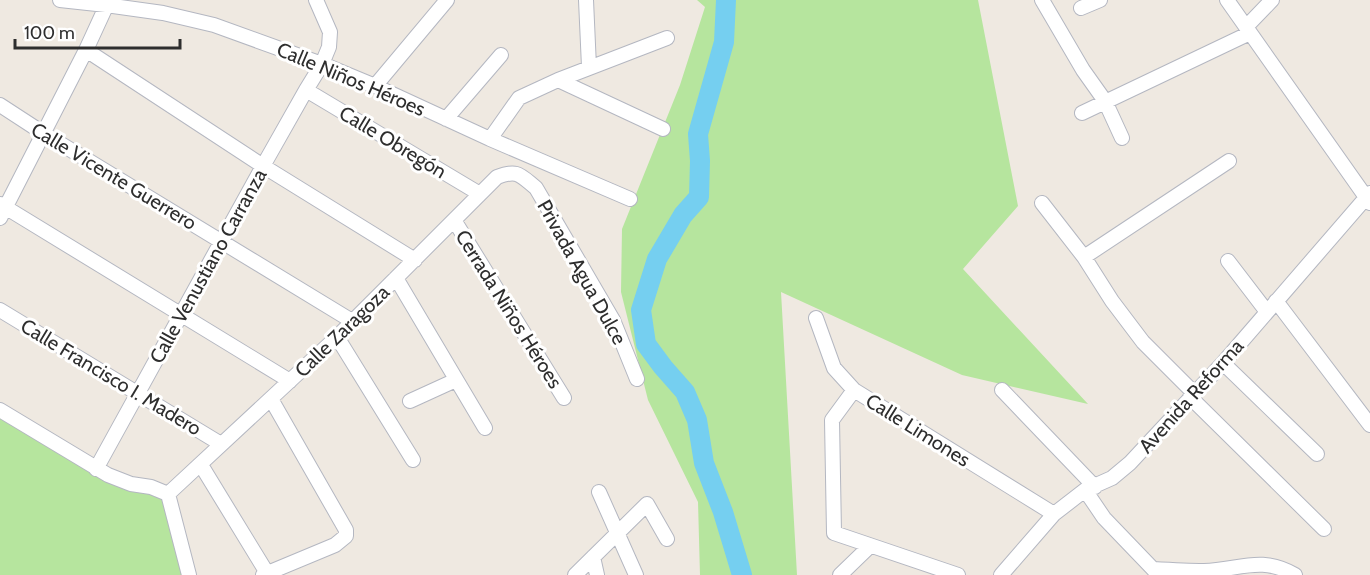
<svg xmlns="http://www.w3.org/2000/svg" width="1370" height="575" viewBox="0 0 1370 575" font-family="Cabin,sans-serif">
	<rect width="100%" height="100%" fill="#efe9e1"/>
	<path fill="#b6e59e" d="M 697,0 L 978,0 L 1018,206 L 963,269 L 1088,404 L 962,375 L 781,292 L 797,575 L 700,575 L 698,502 L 648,400 L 621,292 L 622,229 L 680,85 L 705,7 Z
		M 0,410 L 96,469 L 168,494 L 189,575 L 0,575 Z"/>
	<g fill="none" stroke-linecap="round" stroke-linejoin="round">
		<path stroke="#75cff0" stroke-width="20" d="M 726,0 L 724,42 L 698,134 L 700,161 L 699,197 L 683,215 L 657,259 L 641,310 L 646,344 L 663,367 L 685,392 L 697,420 L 704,463 L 723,512 L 742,575"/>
		<g stroke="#b4b7c1" stroke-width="16">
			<path id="minor" d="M 60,0 L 106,5 L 163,13 L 214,25 L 322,64 L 375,86 L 490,139 L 630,199
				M 586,0 L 589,67
				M 1042,0 L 1083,70 L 1105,101 L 1122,138
				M 1227,0 L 1370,203
				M 1081,8 L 1100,0
				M 1246,27 L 1272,0
				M 86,50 L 263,166 L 415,260
				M 558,80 L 663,129
				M 375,86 L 447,0
				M 306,90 L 480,194
				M 0,105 L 43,133 L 352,321
				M 1082,113 L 1250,33
				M 446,119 L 501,55
				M 490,139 L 519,98 L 558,80 L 667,38
				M 1042,203 L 1084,257 L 1112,301 L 1143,342 L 1194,393
				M 0,204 L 290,381
				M 0,218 L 86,50 L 109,0
				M 454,220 L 564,398
				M 1084,257 L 1229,161
				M 1228,261 L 1267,312
				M 396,278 L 485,428
				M 1276,301 L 1370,425
				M 0,310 L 221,444
				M 816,318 L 834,368 L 854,390 L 1054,514
				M 337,337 L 413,460
				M 1223,363 L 1317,454
				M 854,390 L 832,420 L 834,533 L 958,575
				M 1002,390 L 1095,487
				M 1190,397 L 1324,529
				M 410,401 L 456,380
				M 0,410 L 108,475 L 131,484 L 151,487 L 168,494
				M 201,465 L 267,573
				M 96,469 L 263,166 L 306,90 L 322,64 L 329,47 L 330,32 L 316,0
				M 1085,490 L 1104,518 L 1153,569 L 1160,574
				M 599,492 L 636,575
				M 168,494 L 337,337 L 497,177 C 518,169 520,175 536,188 L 613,320 L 637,379
				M 168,494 L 189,575
				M 593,557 L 597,575
				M 1153,569 C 1170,570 1187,571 1204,571 C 1239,570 1261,555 1295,575
				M 263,575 L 335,545 L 346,536 L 346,530 L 271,399
				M 575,575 L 647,504 L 667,539
				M 840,575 L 870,546
				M 1001,575 L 1054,514 L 1085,490 L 1112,478 L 1130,463 L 1223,363 L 1370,193"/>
		</g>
		<use href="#minor" stroke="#fff" stroke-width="14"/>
	</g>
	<g text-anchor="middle" stroke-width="6" stroke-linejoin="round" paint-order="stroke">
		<g font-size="20" fill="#2e2e2e" stroke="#fff">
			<text transform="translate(351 79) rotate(23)" y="7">Calle Niños Héroes</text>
			<text transform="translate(393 142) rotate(31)" y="7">Calle Obregón</text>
			<text transform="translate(114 176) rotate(31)" y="7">Calle Vicente Guerrero</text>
			<text transform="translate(208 266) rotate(-61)" y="7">Calle Venustiano Carranza</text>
			<text transform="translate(582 272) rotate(61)" y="7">Privada Agua Dulce</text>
			<text transform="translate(509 309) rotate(58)" y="7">Cerrada Niños Héroes</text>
			<text transform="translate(342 331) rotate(-44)" y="7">Calle Zaragoza</text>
			<text transform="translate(111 377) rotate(31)" y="7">Calle Francisco I. Madero</text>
			<text transform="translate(1191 396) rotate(-48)" y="7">Avenida Reforma</text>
			<text transform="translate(918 430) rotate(32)" y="7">Calle Limones</text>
		</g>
	</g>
	<path d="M15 39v9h165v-9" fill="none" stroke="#2e2e2e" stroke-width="3"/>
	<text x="24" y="39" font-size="18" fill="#2e2e2e" stroke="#ffffff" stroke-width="4.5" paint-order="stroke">100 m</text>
</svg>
